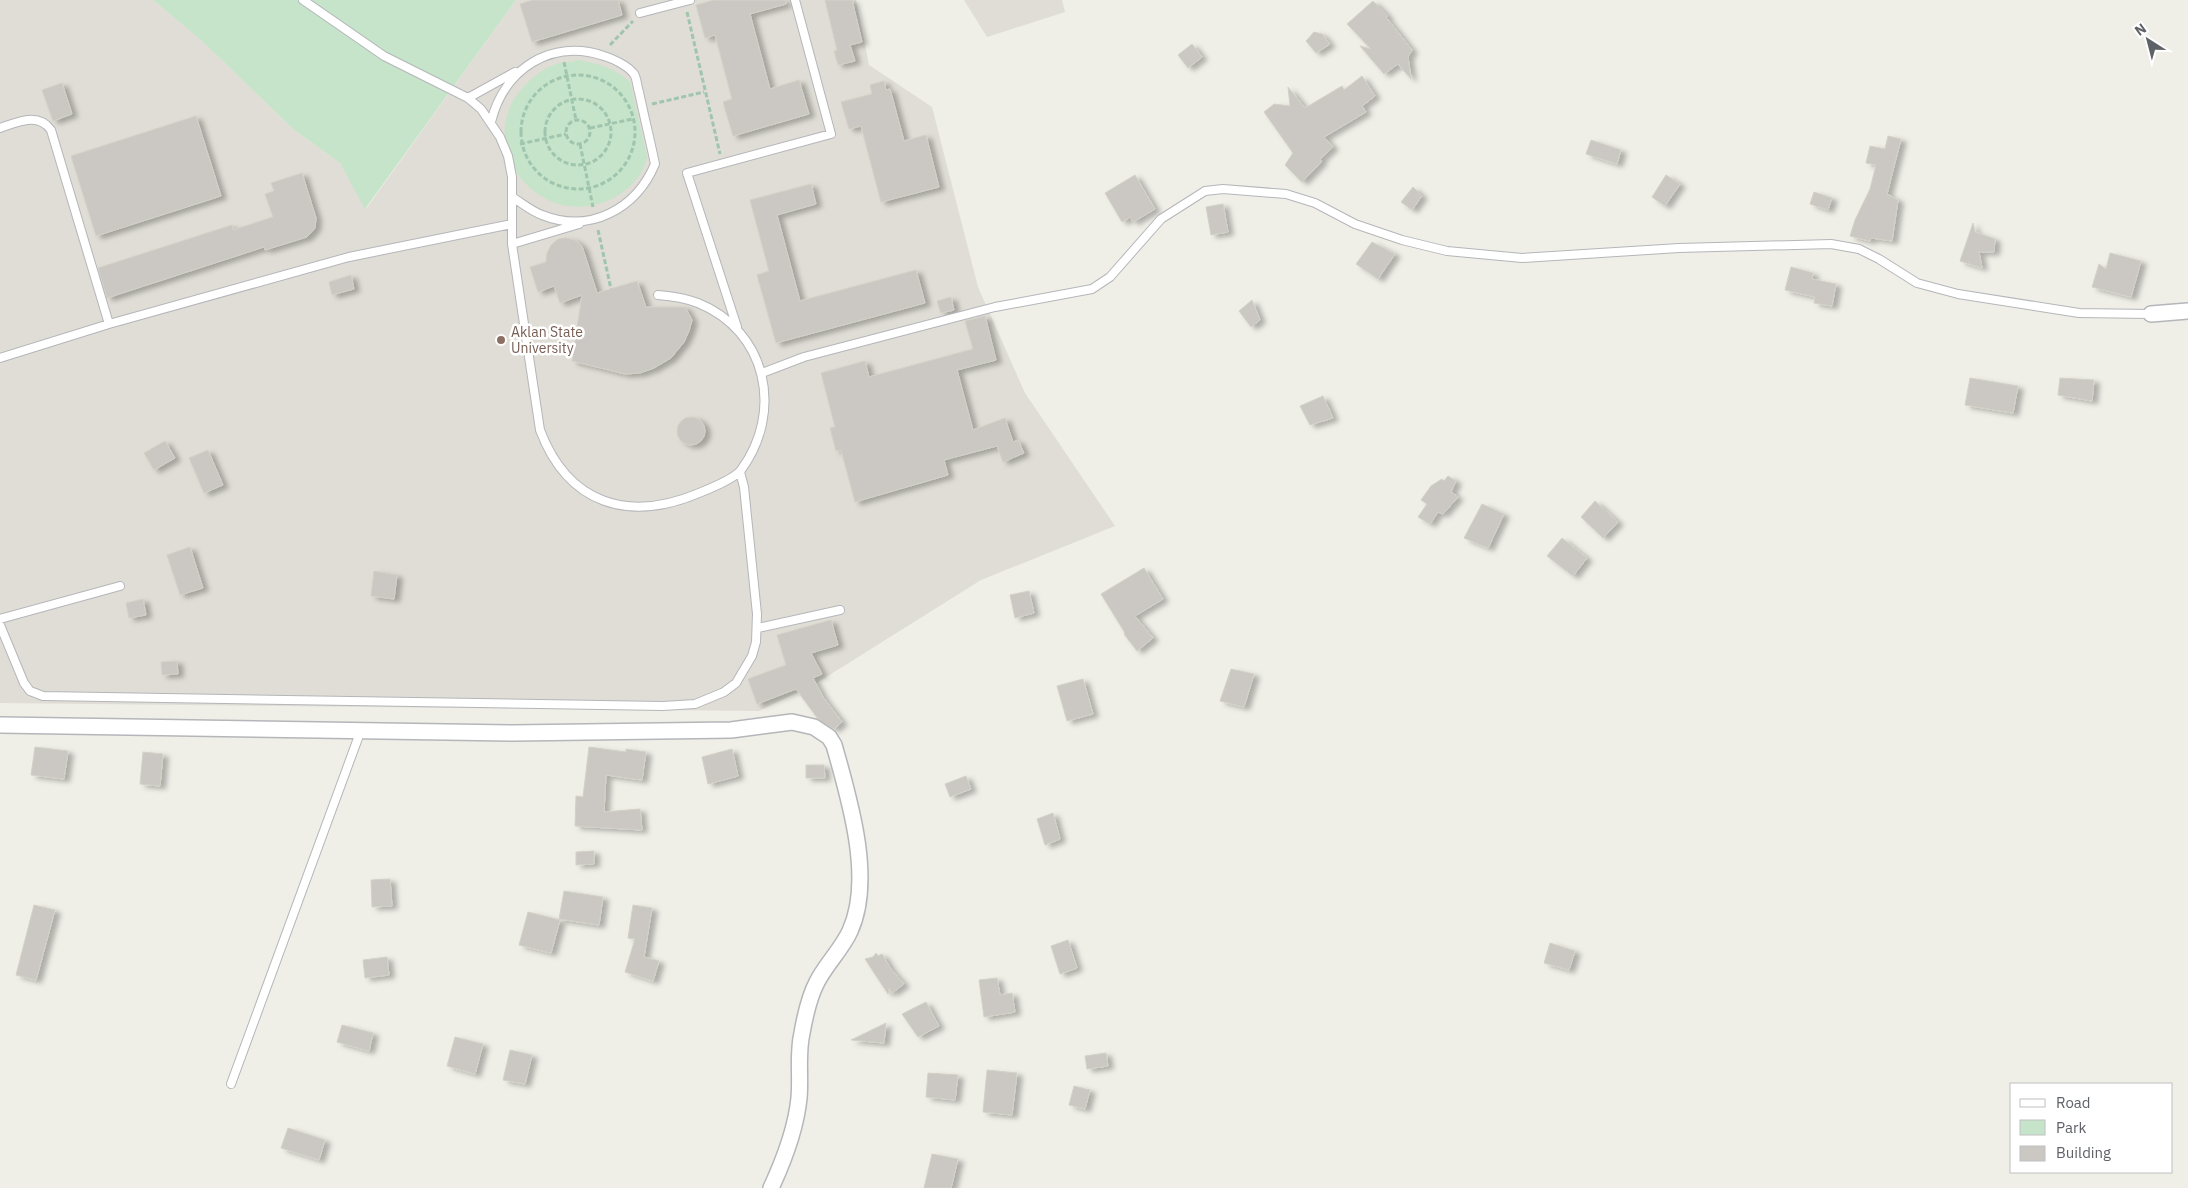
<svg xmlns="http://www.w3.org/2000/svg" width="2188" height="1188" viewBox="0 0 2188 1188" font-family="'IBM Plex Sans',sans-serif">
	<defs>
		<filter id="shadow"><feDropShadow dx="5.5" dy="3" stdDeviation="2.5" flood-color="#0004"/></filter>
	</defs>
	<rect width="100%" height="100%" fill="#efeee7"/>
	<path fill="#dfddd5" d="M 0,0 L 153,0 L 202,41 L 293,129 L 340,163 L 366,209 L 516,0 L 856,0 L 869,65 L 932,107 L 978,287 L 1025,393 L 1115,526 L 981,580 L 815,684 L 759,711 L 0,703 Z
		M 964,0 L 1062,0 L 1065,12 L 987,37 Z"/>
	<path fill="#c6e4c9" d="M 153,0 L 516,0 L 365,209 L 340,163 L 293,129 L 202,41 Z
		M 579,60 C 599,64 615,68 630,82 L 647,157 C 643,176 628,191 611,199 C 539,234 469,143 525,85 C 534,76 544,68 556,64 C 564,62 572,62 579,60 Z"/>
	<path fill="#cbc8c4" stroke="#d3d1c6" filter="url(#shadow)" d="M 533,0 L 618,0 L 622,15 L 532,42 L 520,4 Z
		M 714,0 L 785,0 L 786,4 L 750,14 L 770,89 L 799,80 L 809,114 L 733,136 L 723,102 L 732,99 L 715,35 L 705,38 L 696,5 Z
		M 825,0 L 852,0 L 862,42 L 850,45 L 855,61 L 838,65 L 834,51 L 837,50 Z
		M 1373,1 L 1388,16 L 1386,17 L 1412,50 L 1408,57 L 1411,79 L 1398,64 L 1384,74 L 1360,46 L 1371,49 L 1347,24 Z
		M 1314,32 L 1322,34 L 1330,44 L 1316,53 L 1306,41 Z
		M 1192,44 L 1202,57 L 1188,68 L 1178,55 Z
		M 1362,76 L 1375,96 L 1362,106 L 1366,112 L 1324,137 L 1333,147 L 1320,159 L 1322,161 L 1302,182 L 1285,165 L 1293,153 L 1264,112 L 1274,104 L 1290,106 L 1288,87 L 1305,108 L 1342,86 L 1344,90 Z
		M 884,81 L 886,90 L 890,89 L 904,141 L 926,135 L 939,187 L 881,202 L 861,126 L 849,129 L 841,102 L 872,94 L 870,85 Z
		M 62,83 L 72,114 L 53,121 L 42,90 Z
		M 196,116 L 221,196 L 96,236 L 71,156 Z
		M 1888,136 L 1901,139 L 1887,194 L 1898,200 L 1892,241 L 1871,238 L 1870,241 L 1850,236 L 1855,220 L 1870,189 L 1876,165 L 1866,163 L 1870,146 L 1885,149 Z
		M 1591,140 L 1621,150 L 1617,164 L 1586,154 Z
		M 302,173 L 316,218 L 315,228 L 307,237 L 265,250 L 264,247 L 107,298 L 98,268 L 232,225 L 233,230 L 273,217 L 265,194 L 274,191 L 271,183 Z
		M 1135,175 L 1155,209 L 1133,222 L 1130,217 L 1122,222 L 1105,193 Z
		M 1666,175 L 1680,184 L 1665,206 L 1652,197 Z
		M 811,184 L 816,204 L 777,215 L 800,301 L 916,270 L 925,303 L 776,343 L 757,275 L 769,271 L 750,200 Z
		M 1413,187 L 1422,196 L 1412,210 L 1401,202 Z
		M 1814,192 L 1832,198 L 1828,210 L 1810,204 Z
		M 1223,204 L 1228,232 L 1211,235 L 1206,207 Z
		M 1973,223 L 1975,232 L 1995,239 L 1994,252 L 1979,252 L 1982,268 L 1960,261 Z
		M 566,238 L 575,240 L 582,246 L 597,293 L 637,281 L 646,307 L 685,307 L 692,320 L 689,331 L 684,342 L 671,358 L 654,368 L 640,373 L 625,374 L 572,361 L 582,295 L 560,303 L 554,286 L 538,292 L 530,267 L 546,262 L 547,253 L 551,245 L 558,239 Z
		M 1372,242 L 1395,254 L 1378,279 L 1356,264 Z
		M 2110,253 L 2141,261 L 2131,297 L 2092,287 L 2099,264 L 2106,269 Z
		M 1791,267 L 1813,273 L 1812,279 L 1836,284 L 1832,306 L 1814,303 L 1815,297 L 1785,290 Z
		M 351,275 L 354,289 L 332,295 L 329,282 Z
		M 951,297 L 954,310 L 941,313 L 937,301 Z
		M 1252,300 L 1260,320 L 1251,327 L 1239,311 Z
		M 985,316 L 996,360 L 957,370 L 973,430 L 1005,418 L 1013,442 L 1018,440 L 1024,453 L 1003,462 L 997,446 L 944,460 L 948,475 L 855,502 L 841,450 L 836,451 L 830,428 L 835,427 L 821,373 L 865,361 L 869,377 L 973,349 L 965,321 Z
		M 1970,378 L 2018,386 L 2013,413 L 1965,405 Z
		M 2060,378 L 2094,380 L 2092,401 L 2058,395 Z
		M 1323,396 L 1333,418 L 1310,425 L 1300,406 Z
		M677 431a14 14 0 1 1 28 0a14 14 0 1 1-28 0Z
		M 165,441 L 175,458 L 154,470 L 144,453 Z
		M 208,450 L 223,485 L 204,493 L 189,458 Z
		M 1448,476 L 1456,481 L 1451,492 L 1458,497 L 1443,514 L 1438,512 L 1430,524 L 1418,517 L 1427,504 L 1421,500 L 1431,486 L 1442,479 L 1444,481 Z
		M 1595,501 L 1618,522 L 1603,538 L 1581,517 Z
		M 1482,504 L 1504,514 L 1488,548 L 1464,538 Z
		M 1562,538 L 1587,558 L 1573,576 L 1547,556 Z
		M 190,547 L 203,588 L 180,595 L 167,555 Z
		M 1144,568 L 1163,599 L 1135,616 L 1153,638 L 1137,651 L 1124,634 L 1125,633 L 1101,594 Z
		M 374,571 L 397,575 L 394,599 L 371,596 Z
		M 1029,591 L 1034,613 L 1015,618 L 1010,595 Z
		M 143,599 L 146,615 L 129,618 L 126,603 Z
		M 831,620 L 838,645 L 811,653 L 822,674 L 813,678 L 823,697 L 842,722 L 834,729 L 818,719 L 796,689 L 757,704 L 748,679 L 786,665 L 777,635 Z
		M 177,661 L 178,674 L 162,675 L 161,662 Z
		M 1231,669 L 1254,674 L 1244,707 L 1220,701 Z
		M 1083,679 L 1093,714 L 1067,721 L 1057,686 Z
		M 35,747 L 68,751 L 64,779 L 31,775 Z
		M 589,747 L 626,752 L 626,749 L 646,752 L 642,780 L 606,775 L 604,812 L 640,809 L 642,830 L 575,826 L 576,796 L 583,797 Z
		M 732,749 L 738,776 L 708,784 L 702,757 Z
		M 143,752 L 163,754 L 160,786 L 140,784 Z
		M 806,765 L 824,765 L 825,778 L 806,778 Z
		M 966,776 L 971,789 L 950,797 L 945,784 Z
		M 1053,813 L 1060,839 L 1045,845 L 1037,819 Z
		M 594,851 L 594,864 L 576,865 L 576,852 Z
		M 390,879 L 392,906 L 372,907 L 371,880 Z
		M 564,891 L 603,897 L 599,925 L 559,919 Z
		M 34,905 L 55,910 L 36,980 L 16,975 Z
		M 633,905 L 652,908 L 644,957 L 659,961 L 653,981 L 625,972 L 635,939 L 628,938 Z
		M 528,912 L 560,920 L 551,953 L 519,945 Z
		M 1068,940 L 1077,968 L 1060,974 L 1051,946 Z
		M 1550,943 L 1575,951 L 1569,970 L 1544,963 Z
		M 876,953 L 878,956 L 882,954 L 891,969 L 904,984 L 892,993 L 889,988 L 888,994 L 865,959 L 873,957 Z
		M 387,957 L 389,975 L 365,978 L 363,960 Z
		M 997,978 L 1000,995 L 1012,993 L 1015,1012 L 984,1017 L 979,980 Z
		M 926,1002 L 939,1026 L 918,1037 L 902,1014 Z
		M 886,1023 L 884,1043 L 851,1040 Z
		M 342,1025 L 373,1033 L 369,1051 L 337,1042 Z
		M 455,1037 L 483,1044 L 475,1074 L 447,1066 Z
		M 510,1050 L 532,1055 L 525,1084 L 503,1080 Z
		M 1106,1053 L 1108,1066 L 1087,1069 L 1085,1056 Z
		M 987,1070 L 1017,1073 L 1012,1115 L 983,1112 Z
		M 928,1073 L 958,1075 L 955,1100 L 926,1097 Z
		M 1074,1086 L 1090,1090 L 1085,1109 L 1069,1105 Z
		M 288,1128 L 325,1140 L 319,1160 L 281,1148 Z
		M 932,1154 L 958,1159 L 951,1188 L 924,1188 Z"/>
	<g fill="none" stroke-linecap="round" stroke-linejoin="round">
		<g stroke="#b4b6ba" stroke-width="10">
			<path id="lane" d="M 303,0 L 384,56 L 468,98 L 481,109 L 500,137 L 508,156 L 512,177 L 512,244 L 540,430 C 568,504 628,523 699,493 C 709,489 735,478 741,470 C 784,412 767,331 698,303 C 685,298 671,296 658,295
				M 640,13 L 690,0
				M 468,98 L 515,72
				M 491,122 C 504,69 551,38 604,56 C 614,59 628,66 634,74 C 637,78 637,87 639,92 C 644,116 650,140 655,164 C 636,209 590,234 542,215 C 531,211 522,203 512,197
				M 0,128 C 18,122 38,112 51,130 L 109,324
				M 512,244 L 579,224
				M 737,327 L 687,173 L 831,134 L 795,0
				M 0,358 L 109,324 L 349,257 L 512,224
				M 762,373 L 804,357 L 995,307 L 1092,289 L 1110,277 L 1161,219 L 1205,191 L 1223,189 L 1286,194 L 1315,203 L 1355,224 L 1402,240 L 1447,251 L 1522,258 L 1679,248 L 1831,244 L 1859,249 L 1879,259 L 1917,283 L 1958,294 L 2079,313 L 2151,314
				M 0,619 L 120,586
				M 0,625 L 24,683 L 30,691 L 43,696 L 663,706 L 695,704 L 724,692 L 736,683 L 752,656 L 756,642 L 757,614 L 744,487 L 740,472
				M 758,628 L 840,610
				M 231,1084 L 361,730"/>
		</g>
		<g stroke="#b4b6ba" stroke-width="18">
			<path id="street" d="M 2151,314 L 2188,311
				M 0,725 L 514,733 L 731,730 L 792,722 L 814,727 L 829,737 L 834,745 C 849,798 874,879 850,931 C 842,949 826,964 817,982 C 809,997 805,1016 802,1033 C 797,1054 801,1076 799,1098 C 796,1129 784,1160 771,1188"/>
		</g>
		<path stroke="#9fc5ae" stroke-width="3" stroke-dasharray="5 2.5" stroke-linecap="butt" d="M 687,12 L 720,154
			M 610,45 L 633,21
			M 564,62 L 576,120
			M521 132a57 57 0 1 1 114 0a57 57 0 1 1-114 0Z
			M545 132a33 33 0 1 1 66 0a33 33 0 1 1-66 0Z
			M 652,104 L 704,92
			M566 132a12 12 0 1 1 24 0a12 12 0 1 1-24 0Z
			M 590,128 L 633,119
			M 520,144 L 566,134
			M 580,144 L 593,207
			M 598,230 L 611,289"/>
		<use href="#lane" stroke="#fff" stroke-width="8"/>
		<use href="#street" stroke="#fff" stroke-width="15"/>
	</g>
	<circle fill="#8d6e63" stroke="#fff" stroke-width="2" cx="501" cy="340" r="5"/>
	<g text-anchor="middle" stroke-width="5" stroke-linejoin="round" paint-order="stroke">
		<g font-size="14" fill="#785e54" stroke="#fff" text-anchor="start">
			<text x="511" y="337">Aklan State<tspan x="511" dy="16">University</tspan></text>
		</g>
	</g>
	<rect x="2010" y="1083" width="162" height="90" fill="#ffffff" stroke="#bfc0c2"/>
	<rect x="2020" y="1099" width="25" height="8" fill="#ffffff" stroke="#bfc0c2"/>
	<text x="2056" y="1108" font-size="15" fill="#5e6166">Road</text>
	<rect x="2020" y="1120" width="25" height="15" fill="#c6e4c9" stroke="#bfc0c2"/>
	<text x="2056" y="1133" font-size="15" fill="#5e6166">Park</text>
	<rect x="2020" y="1146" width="25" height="15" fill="#cbc8c4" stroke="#bfc0c2"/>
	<text x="2056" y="1158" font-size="15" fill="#5e6166">Building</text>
	<g transform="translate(2148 40) rotate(324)" stroke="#ffffff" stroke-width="4" paint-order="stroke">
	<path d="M0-4L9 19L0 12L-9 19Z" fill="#5e6166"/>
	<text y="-8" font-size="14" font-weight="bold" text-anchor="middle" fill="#5e6166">N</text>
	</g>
</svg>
